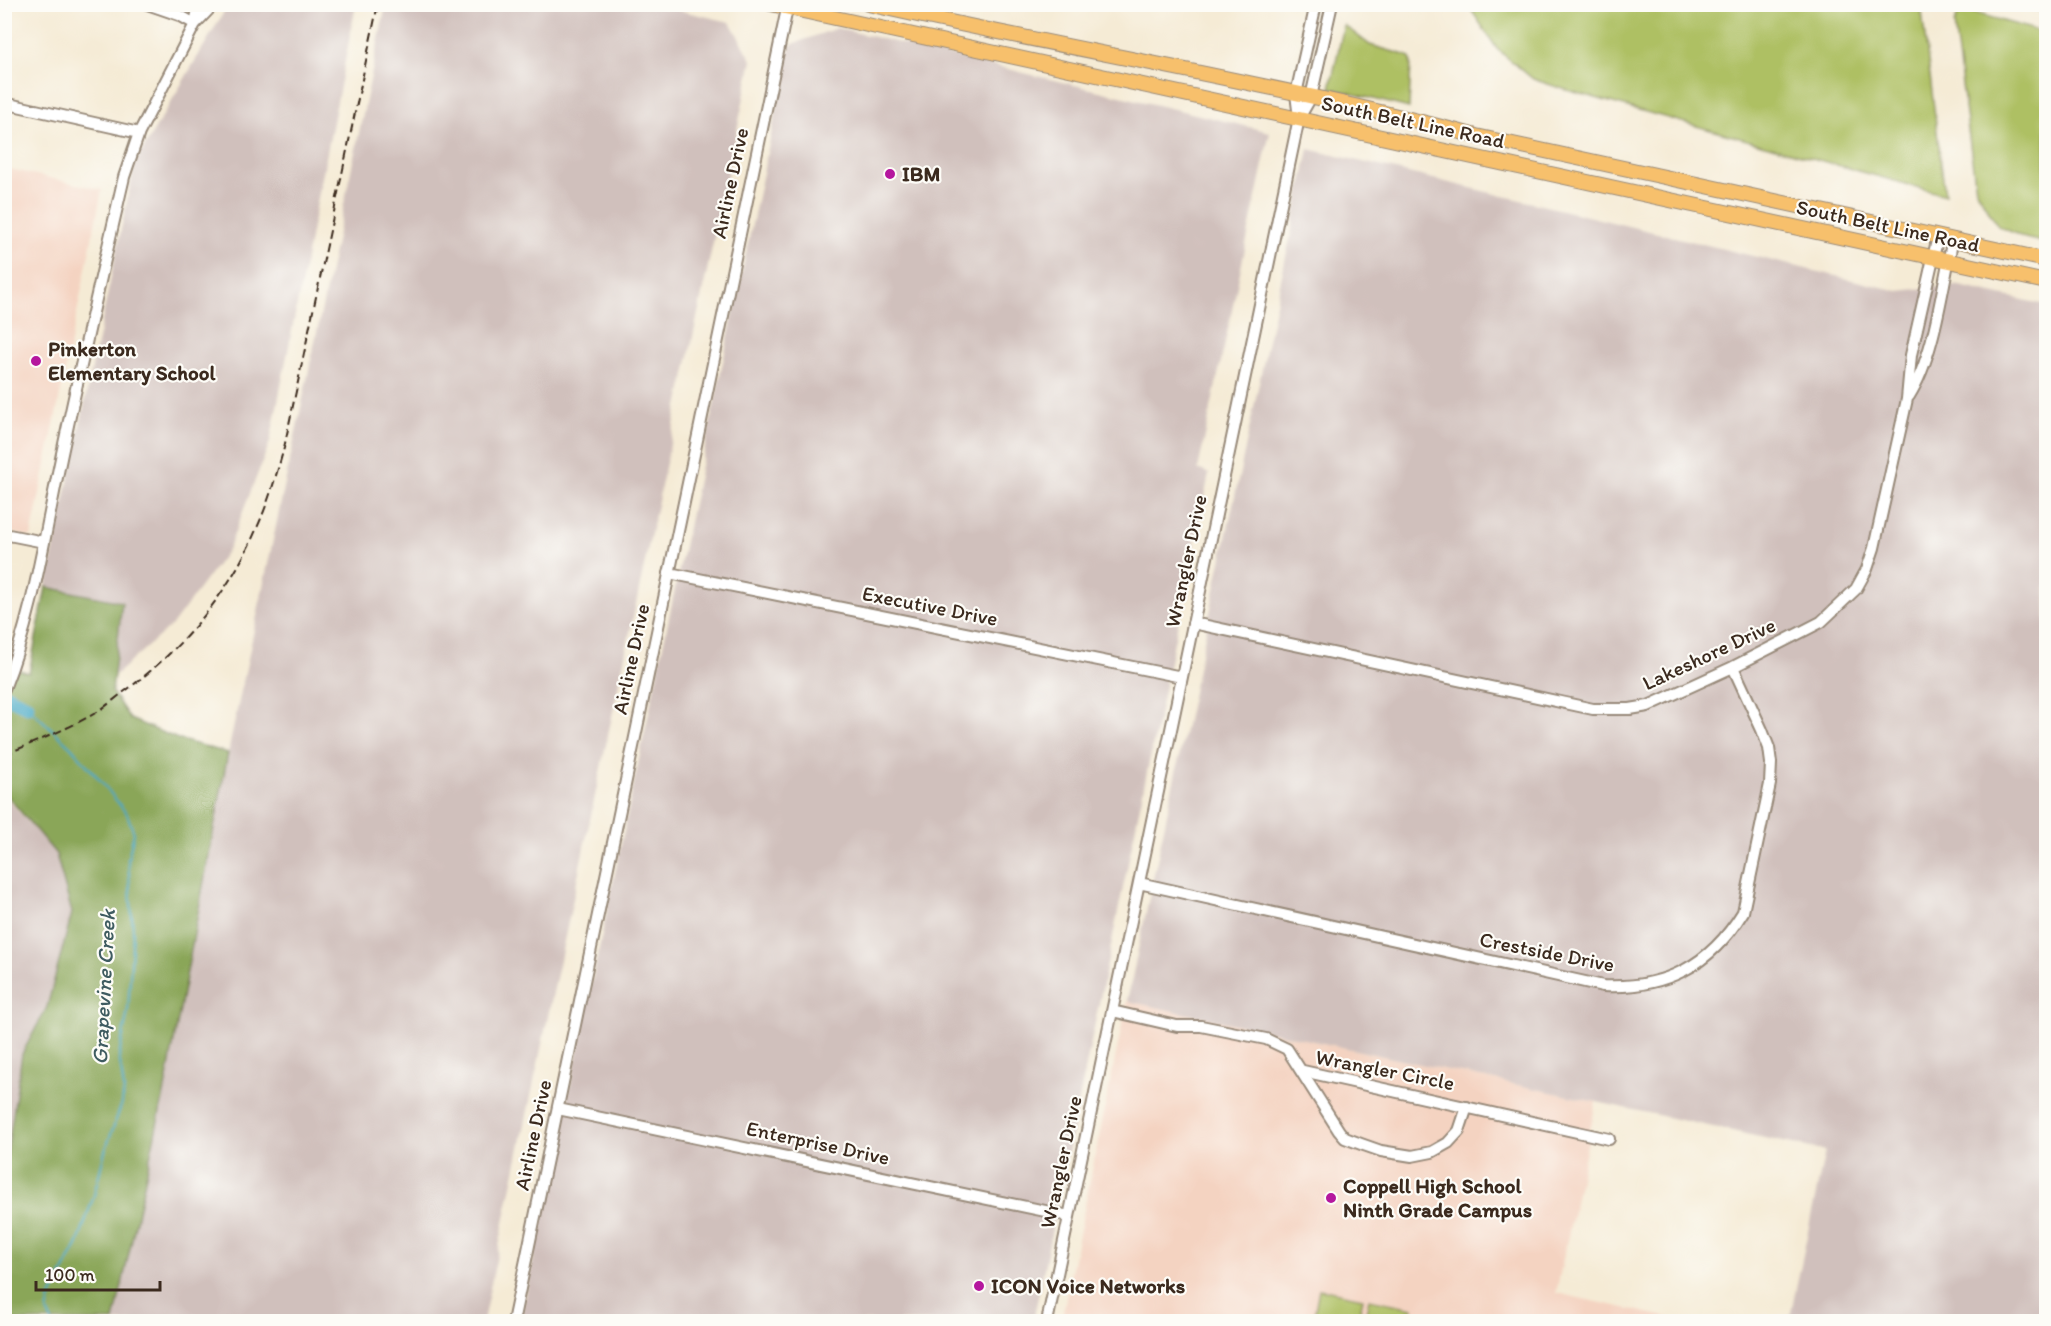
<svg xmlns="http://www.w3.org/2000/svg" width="2051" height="1326" viewBox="0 0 2051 1326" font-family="Itim,sans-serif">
	<rect width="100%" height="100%" fill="#fdfcf7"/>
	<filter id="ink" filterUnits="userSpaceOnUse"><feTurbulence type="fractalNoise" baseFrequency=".0167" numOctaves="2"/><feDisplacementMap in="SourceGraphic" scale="12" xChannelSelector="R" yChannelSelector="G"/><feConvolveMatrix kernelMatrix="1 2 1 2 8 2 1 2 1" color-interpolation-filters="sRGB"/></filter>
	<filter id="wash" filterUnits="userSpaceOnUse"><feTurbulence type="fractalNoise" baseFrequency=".008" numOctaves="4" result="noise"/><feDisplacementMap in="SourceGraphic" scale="24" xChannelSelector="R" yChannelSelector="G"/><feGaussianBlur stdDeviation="1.35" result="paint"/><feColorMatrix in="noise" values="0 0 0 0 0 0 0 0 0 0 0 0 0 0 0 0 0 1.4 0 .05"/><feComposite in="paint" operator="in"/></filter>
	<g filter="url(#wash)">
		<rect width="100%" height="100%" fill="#f5ebd5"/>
		<path fill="#f4d3c1" d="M 5,168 L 102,190 L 31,537 L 5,531 Z
			M 1127,1001 L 1596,1102 L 1556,1293 L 1684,1321 L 1061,1322 Z"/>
		<path fill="#d0c0bc" d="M 651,4 L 730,22 L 752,60 L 483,1321 L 114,1322 L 165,1089 L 228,753 L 386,5 Z
			M 228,5 L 356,5 L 270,442 L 228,550 L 173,624 L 114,676 L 122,602 L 46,587 L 135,163 Z
			M 837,28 L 1270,132 L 1198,469 L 1209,474 L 1033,1321 L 520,1322 L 790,45 Z
			M 1309,149 L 1898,291 L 1955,285 L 2046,305 L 2046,1321 L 1789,1321 L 1825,1151 L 1127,1001 Z
			M 5,796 L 56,854 L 72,913 L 47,1007 L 22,1054 L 5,1175 Z"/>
		<path fill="#aec063" stroke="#747540" stroke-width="1.5" d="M 1468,5 L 1921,5 L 1945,195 L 1563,89 L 1533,79 L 1497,49 Z
			M 1968,11 L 2046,33 L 2046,243 L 2025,238 L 1998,226 L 1976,190 L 1954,24 L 1959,12 Z
			M 1344,25 L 1370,45 L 1408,56 L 1411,60 L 1409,108 L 1330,88 Z
			M 1319,1289 L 1363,1298 L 1358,1321 L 1313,1321 Z
			M 1369,1299 L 1413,1308 L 1410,1321 L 1364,1321 Z"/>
		<path fill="#8aa659" stroke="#62683c" stroke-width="1.5" d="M 46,587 L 122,602 L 112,692 L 130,719 L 178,739 L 228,753 L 165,1089 L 114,1321 L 5,1321 L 4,1175 L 22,1054 L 47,1007 L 72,913 L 56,854 L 5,793 L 4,665 L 29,673 Z"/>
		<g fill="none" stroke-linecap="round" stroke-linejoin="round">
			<path stroke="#45a8c5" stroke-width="2" d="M 2023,4 L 2046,13
				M 27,706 L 71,747 L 100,780 L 127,814 L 134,833 L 128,859 L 133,932 L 128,1010 L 119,1056 L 124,1089 L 122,1103 L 105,1151 L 94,1195 L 78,1243 L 50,1298 L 47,1311 L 52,1322"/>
			<path stroke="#45a8c5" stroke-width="15" d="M 4,695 L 27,706"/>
		</g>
	</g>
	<g filter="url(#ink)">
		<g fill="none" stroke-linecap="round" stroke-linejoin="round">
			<g stroke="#988a7a" stroke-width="14">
				<path id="minor" d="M 147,4 L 179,15 L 195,24
					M 195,24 L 214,4
					M 4,103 L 139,133
					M 1299,118 L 1296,94 L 1316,4
					M 1909,396 C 1935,355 1942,287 1953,239
					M 4,534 L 44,542
					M 669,573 L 1182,677
					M 1193,623 L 1593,709 L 1630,709 L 1648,706 L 1733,667 L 1821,622 L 1856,589 L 1867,569 L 1874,548 L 1907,399 L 1911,355 L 1938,236
					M 4,689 C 33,616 44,538 60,463 C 80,367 102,272 124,177 L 139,133 L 195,24 L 199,4
					M 1139,883 L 1603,986 C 1665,989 1710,966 1743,912 L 1770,784 L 1771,763 L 1769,748 L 1762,730 L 1733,667
					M 1112,1011 L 1177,1026 L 1201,1026 L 1266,1039 L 1287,1049 L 1339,1131 L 1345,1138 L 1361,1144 L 1381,1151 L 1412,1156 L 1432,1152 L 1448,1143 L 1459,1131 L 1467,1107
					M 1303,1071 L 1609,1139
					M 558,1109 L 1069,1216
					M 513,1322 L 788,4
					M 1047,1322 L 1299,118 L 1311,97 L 1332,4"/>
			</g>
			<g stroke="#988a7a" stroke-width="16">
				<path id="major" d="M 771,4 L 2046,282
					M 868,4 C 1070,50 1276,83 1476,136 L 2046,260"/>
			</g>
			<use href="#minor" stroke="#fff" stroke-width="10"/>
			<use href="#major" stroke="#f7c06c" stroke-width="14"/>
			<path stroke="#3b2a1e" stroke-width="2" stroke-dasharray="9 4.5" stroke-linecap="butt" d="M 4,755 C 32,743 61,732 88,717 C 101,711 113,700 125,691 C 180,651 229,594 256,530 C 268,504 276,476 284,448 L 378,4"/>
		</g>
	</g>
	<g fill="#b5179e" stroke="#fdfcf7" stroke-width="2">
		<circle cx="890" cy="174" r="6"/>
		<circle cx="36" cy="361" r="6"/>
		<circle cx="1331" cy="1198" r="6"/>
		<circle cx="979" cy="1286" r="6"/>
	</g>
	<g text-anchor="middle" stroke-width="4.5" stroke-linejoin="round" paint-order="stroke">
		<g font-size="21" fill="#3b2a1e" stroke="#fdfcf7">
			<text transform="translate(1413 122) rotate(12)" y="7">South Belt Line Road</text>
			<text transform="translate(730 183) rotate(-78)" y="7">Airline Drive</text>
			<text transform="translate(1888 226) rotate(12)" y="7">South Belt Line Road</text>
			<text transform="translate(1186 561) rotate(-78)" y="7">Wrangler Drive</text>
			<text transform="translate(930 606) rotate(11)" y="7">Executive Drive</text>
			<text transform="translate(1709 654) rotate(-25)" y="7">Lakeshore Drive</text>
			<text transform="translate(631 659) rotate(-78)" y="7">Airline Drive</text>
			<text transform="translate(1547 952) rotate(11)" y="7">Crestside Drive</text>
			<text transform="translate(1385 1070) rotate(11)" y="7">Wrangler Circle</text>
			<text transform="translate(533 1135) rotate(-78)" y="7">Airline Drive</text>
			<text transform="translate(818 1143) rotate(12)" y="7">Enterprise Drive</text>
			<text transform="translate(1061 1162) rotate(-78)" y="7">Wrangler Drive</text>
		</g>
		<g font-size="21" font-weight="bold" fill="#3b2a1e" stroke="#fdfcf7" text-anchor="start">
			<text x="902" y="181">IBM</text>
			<text x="48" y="356">Pinkerton<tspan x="48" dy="24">Elementary School</tspan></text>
			<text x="1343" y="1193">Coppell High School<tspan x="1343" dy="24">Ninth Grade Campus</tspan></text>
			<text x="991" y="1293">ICON Voice Networks</text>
		</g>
		<g font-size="22" font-style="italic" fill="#3f5c61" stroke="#fdfcf7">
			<text transform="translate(103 987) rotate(-87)" y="8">Grapevine Creek</text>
		</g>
	</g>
	<rect width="2051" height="1326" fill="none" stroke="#fdfcf7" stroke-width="24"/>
	<path d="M36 1281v9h124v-9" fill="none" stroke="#3b2a1e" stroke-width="3"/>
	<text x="45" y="1281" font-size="18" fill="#3b2a1e" stroke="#fdfcf7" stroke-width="4.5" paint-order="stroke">100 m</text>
</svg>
